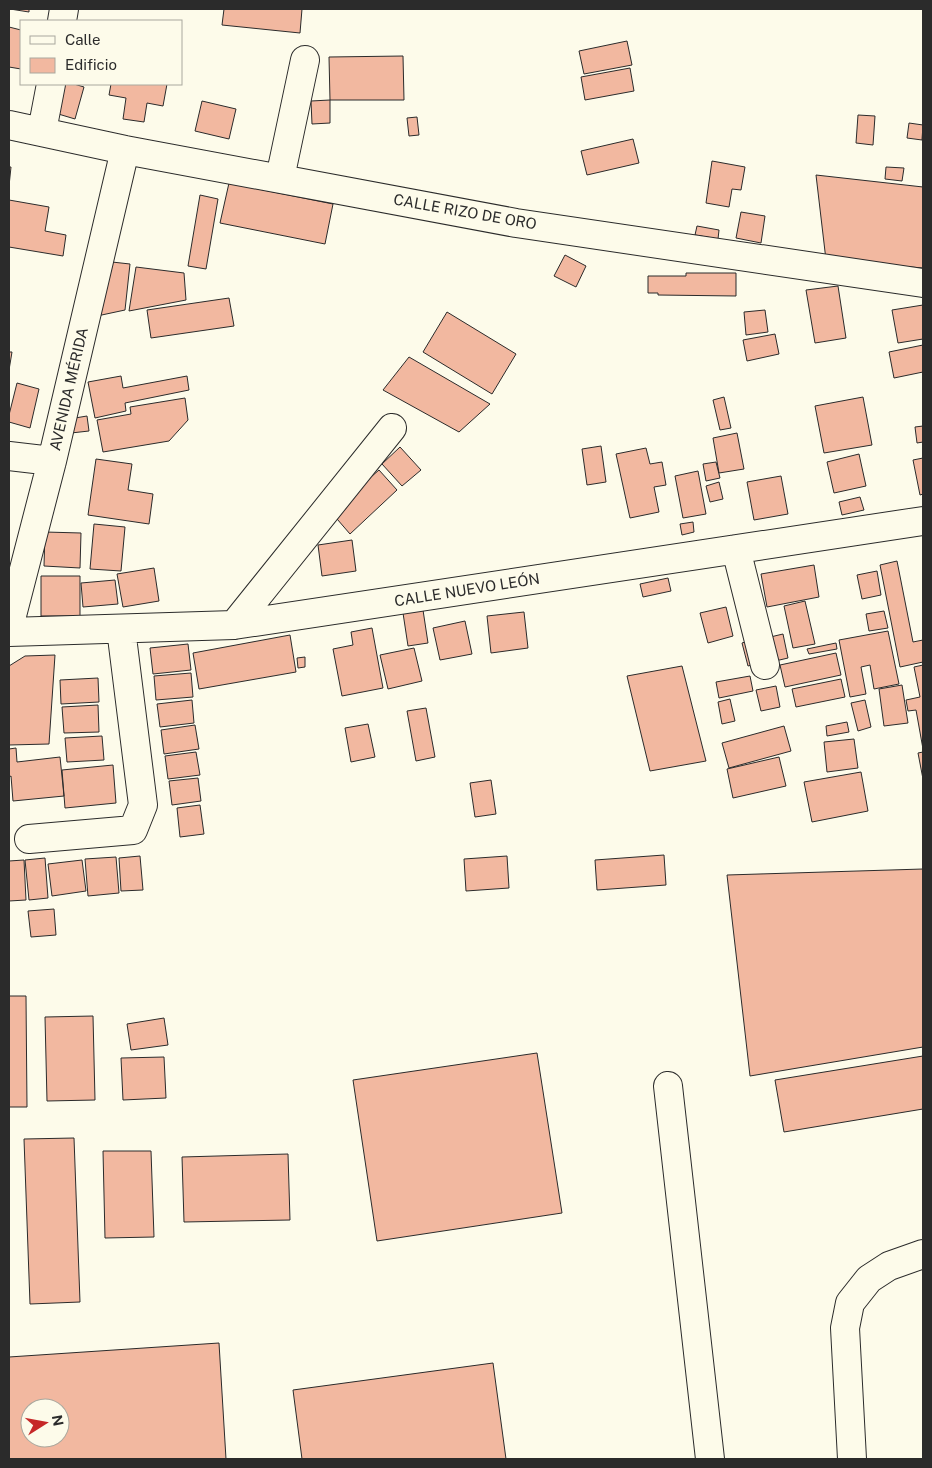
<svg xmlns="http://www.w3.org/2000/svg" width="932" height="1468" viewBox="0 0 932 1468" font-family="'Public Sans',sans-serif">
	<rect width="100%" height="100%" fill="#fdfbea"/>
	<path fill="#f2b8a0" stroke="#2b2b2b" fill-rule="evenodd" d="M 10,9 L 29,9 L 29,12 Z
		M 224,9 L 302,9 L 300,33 L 222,25 Z
		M 9,27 L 21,30 L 21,69 L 9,67 Z
		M 627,41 L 632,65 L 584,74 L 579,51 Z
		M 403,56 L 404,100 L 330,100 L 329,57 Z
		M 630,68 L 634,91 L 585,100 L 581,77 Z
		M 63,84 L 74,84 L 84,87 L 75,119 L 55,113 Z
		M 111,84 L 167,84 L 163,106 L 147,103 L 144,122 L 123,119 L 126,98 L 109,95 Z
		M 330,100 L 330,123 L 312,124 L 311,101 Z
		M 202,101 L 236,109 L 229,139 L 195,131 Z
		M 858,115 L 875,116 L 873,145 L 856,143 Z
		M 417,117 L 419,135 L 409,136 L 407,118 Z
		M 909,123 L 923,125 L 922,140 L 907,138 Z
		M 633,139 L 639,163 L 587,175 L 581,151 Z
		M 712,161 L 745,167 L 741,190 L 732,189 L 729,207 L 706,203 Z
		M 9,167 L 11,167 L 9,186 Z
		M 886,167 L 904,168 L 902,181 L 885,179 Z
		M 816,175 L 923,187 L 923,268 L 826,260 Z
		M 229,183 L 333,204 L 325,244 L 220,223 Z
		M 200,195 L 218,199 L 206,269 L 188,266 Z
		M 9,200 L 49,207 L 45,231 L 66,235 L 63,256 L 9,247 Z
		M 741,212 L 765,216 L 761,243 L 736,238 Z
		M 697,226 L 719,230 L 718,239 L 695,235 Z
		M 565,255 L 586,266 L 576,287 L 554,276 Z
		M 112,262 L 130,264 L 125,310 L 97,316 Z
		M 136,267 L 184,273 L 186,300 L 129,311 Z
		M 686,273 L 736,273 L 736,296 L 658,295 L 658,293 L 648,293 L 648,276 L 686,276 Z
		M 838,286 L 846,338 L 815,343 L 806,290 Z
		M 229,298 L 234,326 L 151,338 L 147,310 Z
		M 923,305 L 923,339 L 898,343 L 892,310 Z
		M 765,310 L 768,332 L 746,335 L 744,312 Z
		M 447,312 L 516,354 L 492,394 L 423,352 Z
		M 775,334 L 779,354 L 747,361 L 743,340 Z
		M 923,345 L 923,372 L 894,378 L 889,352 Z
		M 9,352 L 12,352 L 9,370 Z
		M 409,357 L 490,404 L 459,432 L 383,390 Z
		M 121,376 L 123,388 L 187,376 L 189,390 L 125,403 L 126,411 L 95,418 L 88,382 Z
		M 17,383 L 39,389 L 30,428 L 9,422 L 9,415 Z
		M 724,397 L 731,428 L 720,430 L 713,400 Z
		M 863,397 L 872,445 L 824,453 L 815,406 Z
		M 185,398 L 188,420 L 169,441 L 103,452 L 97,420 L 131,414 L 130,407 Z
		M 87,416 L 89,431 L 71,433 L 69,419 Z
		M 923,426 L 923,442 L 917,443 L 915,427 Z
		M 737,433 L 744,469 L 719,473 L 713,438 Z
		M 601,446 L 606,482 L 587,485 L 582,449 Z
		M 400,447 L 421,470 L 402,486 L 382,464 Z
		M 646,448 L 650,464 L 662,462 L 666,485 L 654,487 L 659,512 L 630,518 L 616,454 Z
		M 859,454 L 866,486 L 834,493 L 827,462 Z
		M 923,458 L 923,494 L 920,495 L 913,460 Z
		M 96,459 L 132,464 L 128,490 L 153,494 L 149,524 L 88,515 Z
		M 716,462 L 720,478 L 706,481 L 703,464 Z
		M 379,470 L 397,490 L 350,534 L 331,512 Z
		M 698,471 L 706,514 L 683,518 L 675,476 Z
		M 781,476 L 788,514 L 754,520 L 747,482 Z
		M 719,482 L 723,499 L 710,502 L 706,486 Z
		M 860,497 L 864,510 L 842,515 L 839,502 Z
		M 693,522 L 694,532 L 682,535 L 680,524 Z
		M 94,524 L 125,527 L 121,571 L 90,569 Z
		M 45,532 L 81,533 L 80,568 L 44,566 Z
		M 352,540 L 356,571 L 322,576 L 318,545 Z
		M 897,561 L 913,642 L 923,640 L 923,662 L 900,667 L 880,565 Z
		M 814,565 L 819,597 L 767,607 L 761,574 Z
		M 154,568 L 159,601 L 123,607 L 117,574 Z
		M 877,571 L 881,595 L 862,599 L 857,575 Z
		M 41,576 L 80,576 L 80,616 L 41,616 Z
		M 668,578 L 671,591 L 643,597 L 640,584 Z
		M 115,580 L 118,604 L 83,607 L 81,583 Z
		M 805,601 L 815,644 L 793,648 L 784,606 Z
		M 726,607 L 733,636 L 708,643 L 700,613 Z
		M 423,610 L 428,643 L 408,646 L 403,613 Z
		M 884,611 L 888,628 L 869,631 L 866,614 Z
		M 524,612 L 528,648 L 491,653 L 487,616 Z
		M 465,621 L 472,654 L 440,660 L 433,628 Z
		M 372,628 L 383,688 L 342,696 L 333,649 L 353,645 L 351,632 Z
		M 888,631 L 899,684 L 874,689 L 870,665 L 861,667 L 866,694 L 850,697 L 839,640 Z
		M 783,634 L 788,658 L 771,662 L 766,638 Z
		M 290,635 L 296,672 L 199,689 L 193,653 Z
		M 757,638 L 763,662 L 748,666 L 742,643 Z
		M 836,643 L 837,649 L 809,654 L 807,649 Z
		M 188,644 L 191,670 L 153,674 L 150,648 Z
		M 414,648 L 422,681 L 388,689 L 380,655 Z
		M 836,653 L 841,675 L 785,687 L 780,665 Z
		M 55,655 L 49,744 L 9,745 L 9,666 L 25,656 Z
		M 305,657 L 305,667 L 298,668 L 297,658 Z
		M 923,665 L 923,749 L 916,710 L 908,711 L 906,700 L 920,697 L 914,667 Z
		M 682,666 L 706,761 L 650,771 L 627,676 Z
		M 191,673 L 193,697 L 156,700 L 154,676 Z
		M 750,676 L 753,691 L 719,698 L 716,682 Z
		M 98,678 L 99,702 L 61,704 L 60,680 Z
		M 841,679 L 845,697 L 796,707 L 792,689 Z
		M 902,685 L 908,723 L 884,726 L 879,689 Z
		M 776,686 L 780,707 L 761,711 L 756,690 Z
		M 730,699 L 735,721 L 722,724 L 718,702 Z
		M 192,700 L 194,723 L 160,727 L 157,704 Z
		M 865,700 L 871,727 L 858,731 L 851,703 Z
		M 98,705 L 99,732 L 64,733 L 62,707 Z
		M 426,708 L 435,757 L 416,761 L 407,711 Z
		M 847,722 L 849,732 L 827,736 L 826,726 Z
		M 368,724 L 375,757 L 351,762 L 345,728 Z
		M 195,725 L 199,749 L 164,754 L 161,730 Z
		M 784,726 L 791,751 L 729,768 L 722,743 Z
		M 102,736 L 104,760 L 67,762 L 65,738 Z
		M 854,739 L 858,768 L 827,772 L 824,742 Z
		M 16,748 L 17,762 L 60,757 L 64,796 L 13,801 L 11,776 L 9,777 L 9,749 Z
		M 196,752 L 200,775 L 168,779 L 165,756 Z
		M 923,752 L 923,779 L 918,753 Z
		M 779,757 L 786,786 L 733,798 L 727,769 Z
		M 113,765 L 116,803 L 65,808 L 62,770 Z
		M 861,772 L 868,811 L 812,822 L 804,782 Z
		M 198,778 L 201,801 L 172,805 L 169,781 Z
		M 491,780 L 496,814 L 475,817 L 470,783 Z
		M 200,805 L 204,834 L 180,837 L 177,808 Z
		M 664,855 L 666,885 L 597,890 L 595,860 Z
		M 140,856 L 143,890 L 121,891 L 119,858 Z
		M 507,856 L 509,888 L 466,891 L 464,859 Z
		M 116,857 L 119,893 L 88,896 L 85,859 Z
		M 45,858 L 48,898 L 29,900 L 25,860 Z
		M 24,860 L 26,900 L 9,901 L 9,861 Z
		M 82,860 L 86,891 L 52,896 L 48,864 Z
		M 923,869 L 923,1047 L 750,1076 L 727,875 Z
		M 54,909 L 56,935 L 31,937 L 28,911 Z
		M 9,996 L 26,996 L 27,1107 L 9,1107 Z
		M 93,1016 L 95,1100 L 47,1101 L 45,1017 Z
		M 164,1018 L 168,1045 L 131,1050 L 127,1024 Z
		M 537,1053 L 562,1213 L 377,1241 L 353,1080 Z
		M 923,1056 L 923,1109 L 784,1132 L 775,1080 Z
		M 164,1057 L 166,1098 L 123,1100 L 121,1058 Z
		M 74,1138 L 80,1302 L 30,1304 L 24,1139 Z
		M 103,1151 L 151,1151 L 154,1237 L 105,1238 Z
		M 288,1154 L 290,1220 L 184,1222 L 182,1157 Z
		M 219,1343 L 226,1459 L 9,1459 L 9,1357 ZM 30,1408 L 60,1408 L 60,1438 L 30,1438 Z
		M 493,1363 L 506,1459 L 302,1459 L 293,1390 Z"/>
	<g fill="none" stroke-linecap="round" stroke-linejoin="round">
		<g stroke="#2b2b2b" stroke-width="30">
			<path id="minor" d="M 62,21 L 64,9
				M 9,125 L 125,150 L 516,223 L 923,283
				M 42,131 L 51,84
				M 280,178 L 305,60
				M 9,456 L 52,461
				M 736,549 L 765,665
				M 234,625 L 392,428
				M 9,627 L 52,461 L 125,150
				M 9,632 L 234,625 L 923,521
				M 29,839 L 133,830 L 143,805 L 121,629
				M 668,1086 L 710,1459
				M 852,1459 L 845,1328 L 850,1303 L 869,1279 L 889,1266 L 923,1254"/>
		</g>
		<use href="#minor" stroke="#fdfbea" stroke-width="28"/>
	</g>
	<g text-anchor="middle" stroke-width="4" stroke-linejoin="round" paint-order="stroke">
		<g font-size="15" fill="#2b2b2b" stroke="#fdfbea">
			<text transform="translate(465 212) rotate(10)" y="5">CALLE RIZO DE ORO</text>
			<text transform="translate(69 389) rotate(-77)" y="5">AVENIDA MÉRIDA</text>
			<text transform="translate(467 590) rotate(-9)" y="5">CALLE NUEVO LEÓN</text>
		</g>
	</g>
	<rect width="932" height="1468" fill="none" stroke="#2b2b2b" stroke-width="20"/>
	<rect x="20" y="20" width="162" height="65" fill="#fdfbea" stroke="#a9a89e"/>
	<rect x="30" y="36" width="25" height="8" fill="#fdfbea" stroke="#a9a89e"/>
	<text x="65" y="45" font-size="15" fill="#2b2b2b">Calle</text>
	<rect x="30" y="58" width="25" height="15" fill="#f2b8a0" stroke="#a9a89e"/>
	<text x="65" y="70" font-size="15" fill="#2b2b2b">Edificio</text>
	<g transform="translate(45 1423) rotate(79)"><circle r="24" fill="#fdfbea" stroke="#a9a89e"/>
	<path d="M0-4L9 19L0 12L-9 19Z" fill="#c62828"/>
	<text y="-8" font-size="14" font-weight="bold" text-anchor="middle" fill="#2b2b2b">N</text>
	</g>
</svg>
